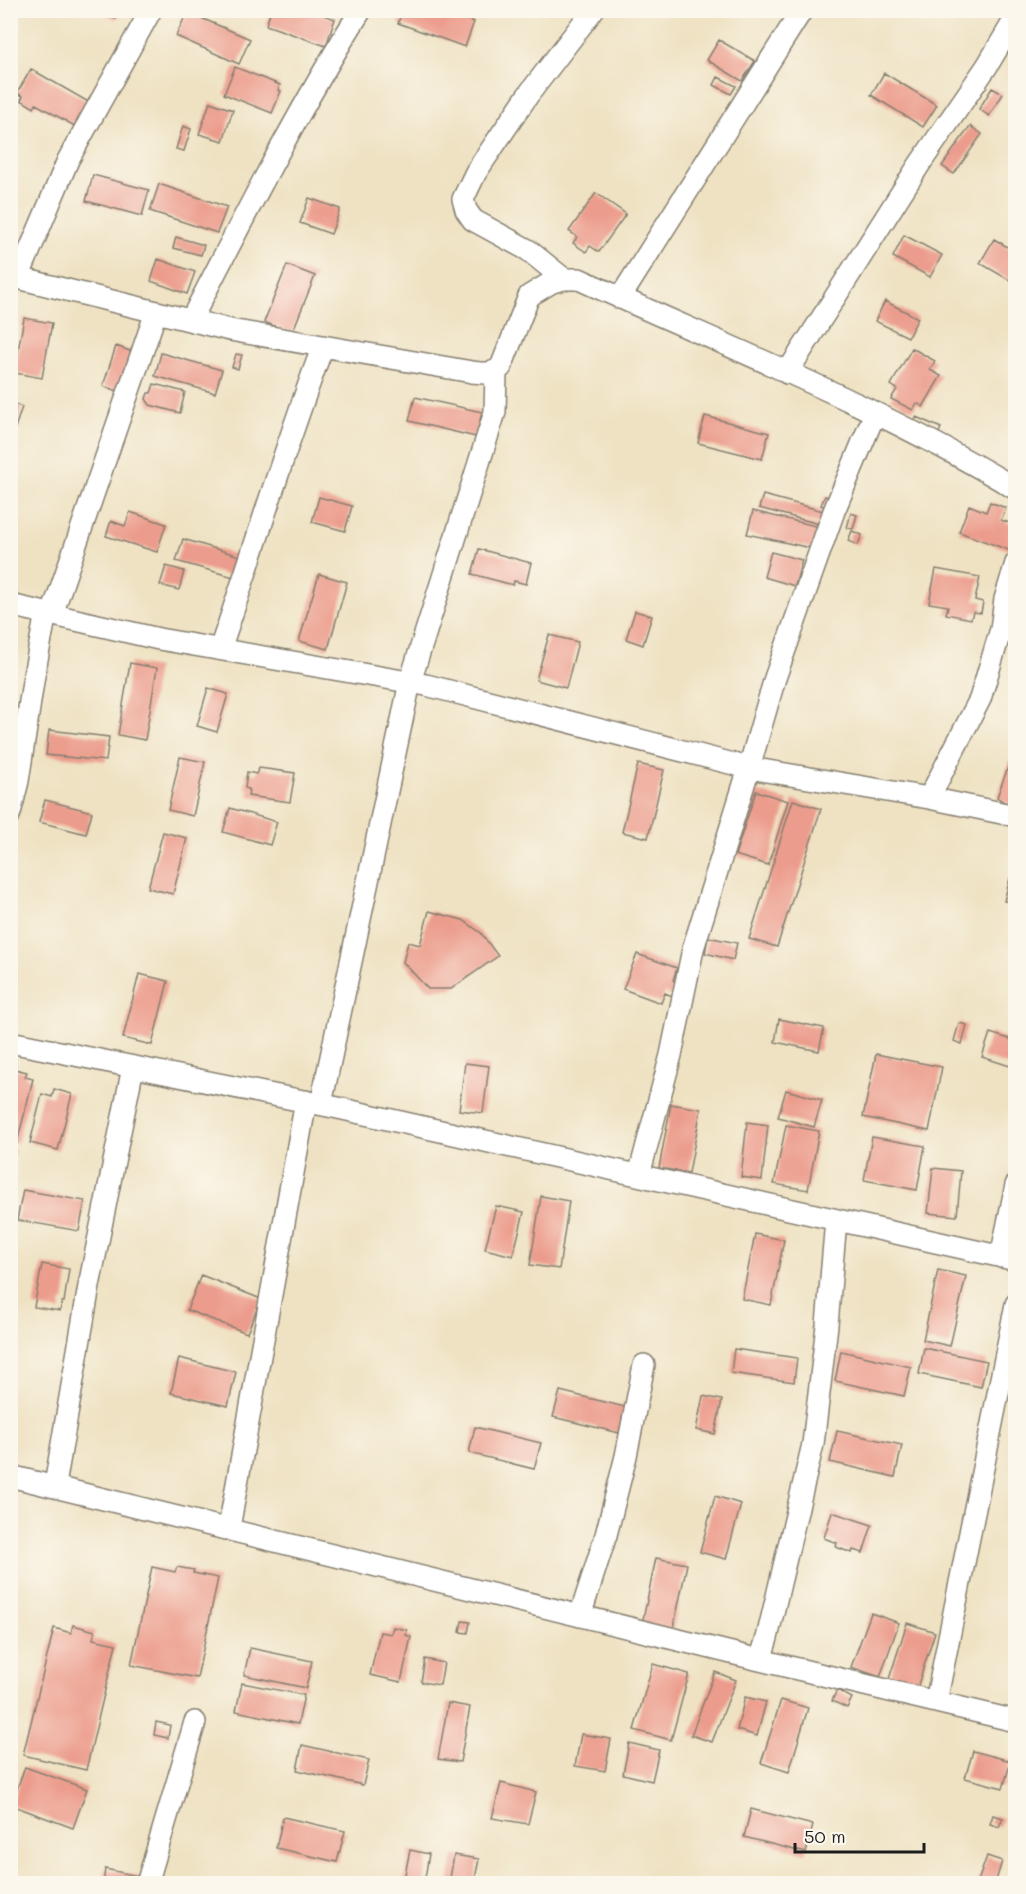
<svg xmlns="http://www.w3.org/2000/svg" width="1026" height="1894" viewBox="0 0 1026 1894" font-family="Mali,sans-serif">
	<rect width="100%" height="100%" fill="#fbf7ec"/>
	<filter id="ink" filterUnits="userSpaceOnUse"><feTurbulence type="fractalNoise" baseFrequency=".0167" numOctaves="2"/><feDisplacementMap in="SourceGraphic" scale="12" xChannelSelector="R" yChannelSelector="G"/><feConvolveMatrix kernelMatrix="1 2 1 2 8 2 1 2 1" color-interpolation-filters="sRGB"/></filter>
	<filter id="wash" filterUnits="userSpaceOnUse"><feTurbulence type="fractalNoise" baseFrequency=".008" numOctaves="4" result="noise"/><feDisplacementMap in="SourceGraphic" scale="24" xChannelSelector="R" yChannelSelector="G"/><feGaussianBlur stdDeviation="1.35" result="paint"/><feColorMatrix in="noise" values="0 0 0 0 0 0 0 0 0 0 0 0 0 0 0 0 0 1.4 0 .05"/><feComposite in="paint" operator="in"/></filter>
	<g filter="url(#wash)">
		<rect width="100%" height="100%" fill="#efe2c3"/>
		<g id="blocks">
			<path fill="#ec9c8c" d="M 99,10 L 120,10 L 116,19 Z
				M 271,10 L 310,10 L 335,19 L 326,46 L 266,25 Z
				M 403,10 L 443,10 L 474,22 L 465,47 L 398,23 Z
				M 187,12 L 250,39 L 239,64 L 176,36 Z
				M 719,40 L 755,61 L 742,81 L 707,60 Z
				M 235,67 L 280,85 L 278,90 L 281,91 L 272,113 L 224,94 Z
				M 31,69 L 92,104 L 78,128 L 36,104 L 34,108 L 21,100 L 23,96 L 17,93 Z
				M 884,73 L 937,105 L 923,127 L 871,95 Z
				M 718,77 L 736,86 L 731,94 L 714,85 Z
				M 992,88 L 1003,94 L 989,116 L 979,109 Z
				M 210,102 L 233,110 L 223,141 L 199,134 Z
				M 183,126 L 191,129 L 184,151 L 176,149 Z
				M 970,126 L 982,134 L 954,174 L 942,166 Z
				M 93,175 L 149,190 L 142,216 L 86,201 Z
				M 159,184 L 227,207 L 217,233 L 150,211 Z
				M 596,193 L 626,214 L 599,252 L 590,246 L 586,252 L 573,243 L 577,237 L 569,231 Z
				M 309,198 L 340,209 L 331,234 L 300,223 Z
				M 904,235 L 942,255 L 930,277 L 893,257 Z
				M 176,237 L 204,245 L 201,255 L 173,248 Z
				M 994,239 L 1016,252 L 1016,284 L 980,263 Z
				M 158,259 L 195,272 L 187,294 L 151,281 Z
				M 287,265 L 315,276 L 292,333 L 264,322 Z
				M 885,301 L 918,318 L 908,337 L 875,321 Z
				M 24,318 L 52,323 L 42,378 L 14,373 Z
				M 116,346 L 133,352 L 120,392 L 103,386 Z
				M 912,348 L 935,361 L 930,370 L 941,376 L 923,407 L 917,403 L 913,410 L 891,399 L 897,389 L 891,385 Z
				M 161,353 L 222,370 L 215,393 L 155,376 Z
				M 236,354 L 242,355 L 238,369 L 232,367 Z
				M 154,384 L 185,392 L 180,413 L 150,405 L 146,399 L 148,393 L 151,393 Z
				M 415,397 L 482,412 L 476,437 L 409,421 Z
				M 10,402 L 22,407 L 13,434 L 10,433 Z
				M 705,416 L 769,433 L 762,459 L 698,443 Z
				M 916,417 L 941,428 L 937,437 L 912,426 Z
				M 763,495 L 827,512 L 823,525 L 759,508 Z
				M 825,496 L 832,498 L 828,508 L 821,505 Z
				M 319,497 L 352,506 L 345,531 L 312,522 Z
				M 990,502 L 1006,508 L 1001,520 L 1016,525 L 1014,552 L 959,532 L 969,505 L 986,512 Z
				M 753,511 L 820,527 L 815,549 L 747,534 Z
				M 130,512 L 166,524 L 157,552 L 106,536 L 111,521 L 125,526 Z
				M 851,513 L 857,515 L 853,529 L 847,528 Z
				M 852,531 L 862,535 L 858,545 L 848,541 Z
				M 183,539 L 243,557 L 237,578 L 176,561 Z
				M 479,549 L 531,563 L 526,584 L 514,581 L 513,585 L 472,574 Z
				M 771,552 L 802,560 L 795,586 L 764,577 Z
				M 166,566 L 184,571 L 179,590 L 160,585 Z
				M 936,569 L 980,577 L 975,600 L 983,602 L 981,613 L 973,612 L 971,619 L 946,614 L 948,606 L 929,603 Z
				M 319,574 L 347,582 L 328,649 L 299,641 Z
				M 635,611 L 652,616 L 643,645 L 626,639 Z
				M 549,635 L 578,642 L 566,688 L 536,680 Z
				M 130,663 L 157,668 L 145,740 L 118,735 Z
				M 208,688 L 228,694 L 217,732 L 197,726 Z
				M 10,711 L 24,715 L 19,733 L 10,731 Z
				M 49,730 L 109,737 L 106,761 L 46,755 Z
				M 1015,748 L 1016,748 L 1016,806 L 1004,802 L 997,797 Z
				M 180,757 L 205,762 L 193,816 L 168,810 Z
				M 638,764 L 664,770 L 648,838 L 622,832 Z
				M 259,768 L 295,773 L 290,802 L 248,796 L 249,789 L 245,788 L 247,772 L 256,774 Z
				M 756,791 L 788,801 L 768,865 L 735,855 Z
				M 45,800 L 92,812 L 86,834 L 39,822 Z
				M 793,800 L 821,809 L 777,947 L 749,939 Z
				M 230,808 L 277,822 L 270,845 L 223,832 Z
				M 163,832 L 187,838 L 173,894 L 148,888 Z
				M 1016,856 L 1016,903 L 1004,901 Z
				M 429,911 L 463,920 L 481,933 L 498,956 L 451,989 L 428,989 L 403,962 L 408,942 L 420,945 Z
				M 708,937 L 737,943 L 733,960 L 705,953 Z
				M 637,954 L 677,968 L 673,980 L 676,983 L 672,996 L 665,993 L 661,1003 L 623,989 Z
				M 139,974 L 168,981 L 152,1045 L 123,1038 Z
				M 779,1019 L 824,1028 L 819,1051 L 775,1042 Z
				M 959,1023 L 967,1025 L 962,1044 L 954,1041 Z
				M 990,1033 L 1016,1041 L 1016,1068 L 982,1057 Z
				M 876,1054 L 942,1067 L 929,1131 L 863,1117 Z
				M 465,1063 L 489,1066 L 483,1113 L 459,1110 Z
				M 15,1069 L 27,1072 L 25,1077 L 33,1079 L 17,1143 L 10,1141 L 10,1075 L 13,1075 Z
				M 54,1089 L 72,1094 L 58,1150 L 30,1143 L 42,1094 L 52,1097 Z
				M 786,1090 L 822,1100 L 814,1127 L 778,1117 Z
				M 671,1104 L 701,1109 L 689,1173 L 659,1168 Z
				M 747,1122 L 768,1125 L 762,1180 L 741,1177 Z
				M 786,1125 L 819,1131 L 808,1190 L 774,1184 Z
				M 872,1137 L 925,1146 L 917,1190 L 864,1180 Z
				M 10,1149 L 15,1150 L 11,1164 L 10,1164 Z
				M 933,1168 L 961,1171 L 957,1216 L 928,1213 Z
				M 23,1190 L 85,1201 L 79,1231 L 17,1220 Z
				M 541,1196 L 569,1201 L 559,1269 L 530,1265 Z
				M 496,1206 L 524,1212 L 513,1256 L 485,1249 Z
				M 755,1234 L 784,1240 L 771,1305 L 742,1299 Z
				M 42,1264 L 69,1269 L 64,1302 L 62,1302 L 60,1311 L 34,1307 Z
				M 938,1270 L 966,1276 L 950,1346 L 923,1340 Z
				M 201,1275 L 261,1299 L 247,1333 L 187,1310 Z
				M 924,1348 L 987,1361 L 981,1387 L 919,1374 Z
				M 734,1349 L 797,1358 L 794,1382 L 731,1373 Z
				M 841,1351 L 911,1367 L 904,1396 L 835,1381 Z
				M 179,1358 L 236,1372 L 228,1406 L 171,1393 Z
				M 560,1391 L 625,1407 L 619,1433 L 553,1417 Z
				M 703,1396 L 722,1400 L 715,1434 L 696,1430 Z
				M 475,1427 L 541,1443 L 534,1469 L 469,1453 Z
				M 837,1431 L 902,1445 L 895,1477 L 830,1462 Z
				M 715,1496 L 741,1504 L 726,1559 L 700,1552 Z
				M 832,1512 L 872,1525 L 863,1553 L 853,1550 L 852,1553 L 836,1547 L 837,1543 L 824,1538 Z
				M 656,1558 L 687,1564 L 673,1630 L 642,1624 Z
				M 152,1567 L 175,1572 L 177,1567 L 194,1570 L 193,1573 L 218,1578 L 197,1678 L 131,1665 Z
				M 871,1613 L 899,1623 L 880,1677 L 851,1667 Z
				M 462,1621 L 470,1622 L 468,1633 L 460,1632 Z
				M 907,1623 L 935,1632 L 917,1688 L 889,1679 Z
				M 73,1625 L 95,1631 L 93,1639 L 116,1644 L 86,1770 L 23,1755 L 54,1628 L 71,1633 Z
				M 393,1627 L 407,1630 L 406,1635 L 411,1637 L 401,1682 L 370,1675 L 380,1632 L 391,1634 Z
				M 250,1648 L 312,1661 L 306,1688 L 244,1675 Z
				M 425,1659 L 444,1663 L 440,1685 L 421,1682 Z
				M 653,1664 L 689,1674 L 671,1740 L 634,1730 Z
				M 715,1672 L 736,1680 L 712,1742 L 691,1735 Z
				M 242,1683 L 304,1695 L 298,1724 L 236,1711 Z
				M 837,1690 L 852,1698 L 847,1708 L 832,1701 Z
				M 745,1697 L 766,1702 L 757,1736 L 737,1730 Z
				M 781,1700 L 808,1708 L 789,1772 L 761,1763 Z
				M 448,1703 L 470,1707 L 460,1762 L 438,1759 Z
				M 156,1722 L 170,1725 L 168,1738 L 154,1735 Z
				M 581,1734 L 611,1739 L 605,1771 L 575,1766 Z
				M 629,1743 L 659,1750 L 652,1781 L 623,1774 Z
				M 302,1745 L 369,1760 L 363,1785 L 297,1770 Z
				M 973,1751 L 1011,1761 L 1003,1788 L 965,1778 Z
				M 25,1767 L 87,1789 L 73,1828 L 11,1805 Z
				M 501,1783 L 536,1792 L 528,1824 L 492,1818 Z
				M 751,1809 L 813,1825 L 806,1853 L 744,1837 Z
				M 993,1815 L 1003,1818 L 999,1827 L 990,1824 Z
				M 283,1817 L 345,1831 L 337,1862 L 276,1848 Z
				M 410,1850 L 429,1854 L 424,1884 L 403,1884 Z
				M 454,1855 L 479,1859 L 474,1884 L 449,1884 Z
				M 987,1856 L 1002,1861 L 995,1884 L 977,1884 Z
				M 105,1869 L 138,1876 L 136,1884 L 103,1884 Z"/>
		</g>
	</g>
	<g filter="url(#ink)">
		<use href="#blocks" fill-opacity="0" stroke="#867f70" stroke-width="1.5"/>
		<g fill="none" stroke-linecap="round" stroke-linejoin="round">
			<g stroke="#867f70" stroke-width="24">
				<path id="minor" d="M 10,276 L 230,330 L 472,372 C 483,373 493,375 501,367 L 529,296 L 552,282 L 564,279 L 579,279 C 725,346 877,405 1016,489
					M 18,278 L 68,160 L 151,10
					M 564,279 L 528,250 L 473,220 L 466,210 L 463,199 L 476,172 L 528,95 L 593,10
					M 620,298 L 802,10
					M 191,320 C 245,215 298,110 361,10
					M 787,373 L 919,165 L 987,66 L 1016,17
					M 10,605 L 159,639 L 426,685 L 749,768 L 929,798 L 1016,816
					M 52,614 L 156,312
					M 220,649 C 255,548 285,446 323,346
					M 929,798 L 980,699 L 1001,629 L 1005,599 L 1016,563
					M 10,813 L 18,781 L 34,675 L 46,613
					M 10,1042 L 338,1108 L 1016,1260
					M 321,1104 L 410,682 L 495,412 L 496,372
					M 639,1175 L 671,1055 L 693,949 L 749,768 L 775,678 L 834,511 L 875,413
					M 1001,1257 L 1016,1185
					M 10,1476 L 760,1660 L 1016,1721
					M 55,1485 L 89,1286 L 133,1067
					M 229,1528 L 306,1101
					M 580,1616 L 606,1535 L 626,1456 L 644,1365
					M 760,1660 L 767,1638 L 813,1444 L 827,1325 L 836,1220
					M 936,1702 L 1016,1304
					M 147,1884 L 195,1722"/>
			</g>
			<use href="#minor" stroke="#fff" stroke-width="21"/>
		</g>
	</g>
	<rect width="1026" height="1894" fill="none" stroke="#fbf7ec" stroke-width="36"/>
	<path d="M795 1843v9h129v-9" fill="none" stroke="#1c1c1c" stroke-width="3"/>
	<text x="804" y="1843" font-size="18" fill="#1c1c1c" stroke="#fbf7ec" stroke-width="4.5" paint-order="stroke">50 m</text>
</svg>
